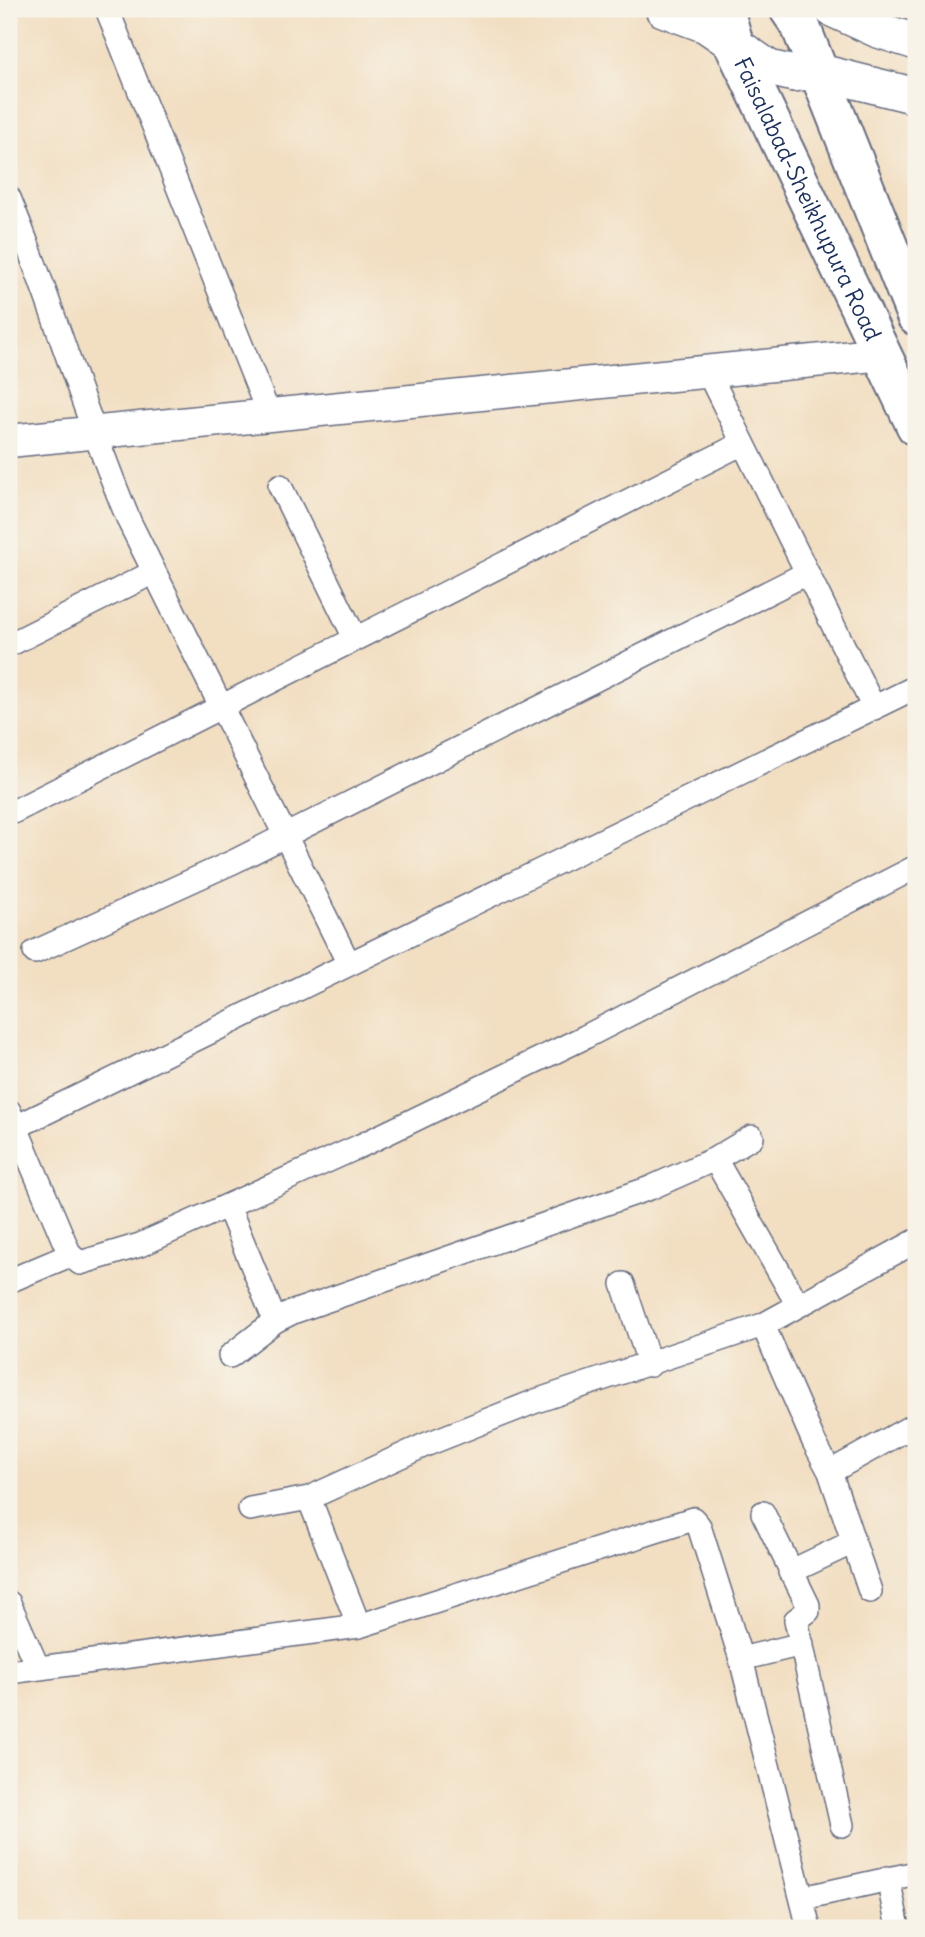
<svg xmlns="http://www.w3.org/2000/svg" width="925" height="1937" viewBox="0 0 925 1937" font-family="Delius,sans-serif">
	<rect width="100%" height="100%" fill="#f7f3e8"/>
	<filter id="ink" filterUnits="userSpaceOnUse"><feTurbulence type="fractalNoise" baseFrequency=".0143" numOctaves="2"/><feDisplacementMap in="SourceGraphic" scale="14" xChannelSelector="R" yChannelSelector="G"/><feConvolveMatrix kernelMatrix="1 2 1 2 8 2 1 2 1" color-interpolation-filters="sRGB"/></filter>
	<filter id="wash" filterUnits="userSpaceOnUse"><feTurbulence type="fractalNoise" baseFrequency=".00686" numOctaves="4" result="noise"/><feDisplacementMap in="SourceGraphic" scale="28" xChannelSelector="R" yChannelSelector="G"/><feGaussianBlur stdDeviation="1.57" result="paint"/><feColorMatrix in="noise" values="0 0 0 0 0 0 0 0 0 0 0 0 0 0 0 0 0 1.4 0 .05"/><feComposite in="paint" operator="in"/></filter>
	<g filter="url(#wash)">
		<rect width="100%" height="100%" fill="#f2dec1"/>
	</g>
	<g filter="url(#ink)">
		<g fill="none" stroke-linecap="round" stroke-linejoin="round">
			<g stroke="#666c81" stroke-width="26">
				<path id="street" d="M 107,9 L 269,415
					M 9,198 C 53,305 85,417 130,523 L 349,964
					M 708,372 L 874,708
					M 280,486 L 355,638
					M 9,645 L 154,572
					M 9,814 L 743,443
					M 35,952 L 235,861 L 807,573
					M 9,1111 L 70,1255 L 80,1263 L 140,1245 L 358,1147 L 585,1037 L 916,867
					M 16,1127 L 916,687
					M 715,1159 L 798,1305
					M 228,1206 L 275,1321
					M 9,1281 L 70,1255
					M 623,1284 L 650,1365
					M 763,1325 L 814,1442 L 830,1472 L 870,1591
					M 230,1356 L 275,1321 L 293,1312 L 650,1188 L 715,1159 L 752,1137
					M 830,1472 L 916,1424
					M 309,1498 L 359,1626
					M 250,1509 L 309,1498 L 425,1445 L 536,1401 L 763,1325 L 916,1241
					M 763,1513 L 808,1605 L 808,1611 L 796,1620 L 842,1825
					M 790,1572 L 853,1542
					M 9,1603 L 37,1666
					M 741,1659 L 802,1644
					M 9,1672 L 359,1626 L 693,1519 L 699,1526 L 741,1659 L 809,1928
					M 888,1878 L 898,1928
					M 803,1898 L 916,1873"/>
			</g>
			<g stroke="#666c81" stroke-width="35">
				<path id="secondary" d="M 9,441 L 884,354"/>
			</g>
			<g stroke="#666c81" stroke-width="38">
				<path id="primary" d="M 663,9 L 706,25 L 769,68 L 794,74 L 816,71 L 916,96
					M 832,9 L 878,30 L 916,42"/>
			</g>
			<g stroke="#666c81" stroke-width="42">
				<g id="highway">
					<path id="s1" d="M 724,9 L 735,47 L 916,426"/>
					<path d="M 789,9 L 800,25 L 916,316"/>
				</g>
			</g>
			<use href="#street" stroke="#fff" stroke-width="23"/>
			<use href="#secondary" stroke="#fff" stroke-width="32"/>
			<use href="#primary" stroke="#fff" stroke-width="35"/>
			<use href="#highway" stroke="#fff" stroke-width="38"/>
		</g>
	</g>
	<g text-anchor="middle" stroke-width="7" stroke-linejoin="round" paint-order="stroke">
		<g font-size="23" fill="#1b2f5e" stroke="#f7f3e8">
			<text dy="8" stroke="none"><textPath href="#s1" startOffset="208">Faisalabad-Sheikhupura Road</textPath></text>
		</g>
	</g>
	<rect width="925" height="1937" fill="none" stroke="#f7f3e8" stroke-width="35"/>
</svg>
